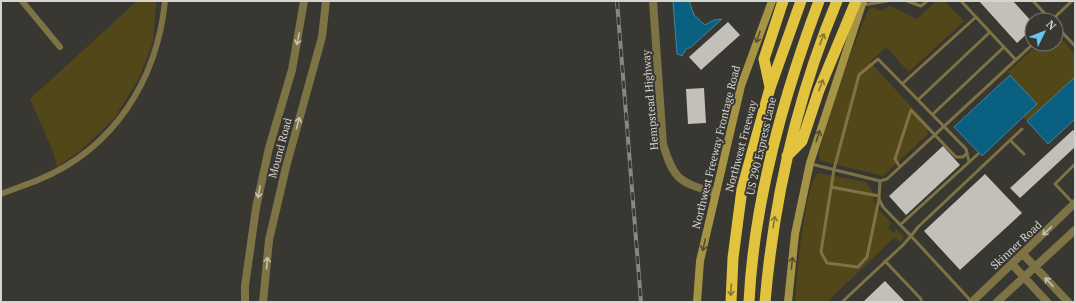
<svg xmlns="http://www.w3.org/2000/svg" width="1076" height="303" viewBox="0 0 1076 303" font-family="'PT Serif',serif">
	<rect width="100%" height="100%" fill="#383731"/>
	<path fill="#524719" d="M 137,1 L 156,1 L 153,42 L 139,78 L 114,119 L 81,150 L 57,167 L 52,149 L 30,99 Z
		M 936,1 L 945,1 L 964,21 L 909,72 L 886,47 L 870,62 L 931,128 L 927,131 L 928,134 L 883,176 L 822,161 L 819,158 L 819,152 C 833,103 849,55 869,8 L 873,7 L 880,11 L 890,6 L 917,19 Z
		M 1056,33 L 1075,54 L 1075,77 L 1027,121 L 1023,117 L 1036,104 L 1008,72 L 1038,44 L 1056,44 Z
		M 818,173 L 866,182 L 872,190 L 876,207 L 891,223 L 888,229 L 894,233 L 896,229 L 903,235 L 903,239 L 900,242 L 895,237 L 827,302 L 795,302 C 796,281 805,182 818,173 Z"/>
	<path fill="#0a6080" stroke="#478398" d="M 673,1 L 689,1 L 694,15 L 705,25 L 714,20 L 722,19 L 690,48 L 687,48 L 682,56 L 677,54 Z
		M 1010,75 L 1037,104 L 982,156 L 954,127 Z
		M 1075,77 L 1075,119 L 1048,144 L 1027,121 Z"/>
	<path fill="#c2c0b9" d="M 979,1 L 1013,1 L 1032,22 L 1032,29 L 1017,43 Z
		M 728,22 L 740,35 L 701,70 L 689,57 Z
		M 704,88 L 706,123 L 688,124 L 686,89 Z
		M 1073,130 L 1075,132 L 1075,147 L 1020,198 L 1010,188 Z
		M 943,146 L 960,165 L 906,215 L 889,196 Z
		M 985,174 L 1022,213 L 960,270 L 924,231 Z
		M 885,281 L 905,302 L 863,302 Z"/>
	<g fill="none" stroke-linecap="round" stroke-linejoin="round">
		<path stroke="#7e7344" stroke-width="3" d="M 907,1 L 921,6 L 927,1
			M 961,1 L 1016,60
			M 1033,1 L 1051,20
			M 863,5 L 887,1
			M 1054,20 L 1057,15 L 1072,1
			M 1056,26 L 1075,46
			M 903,83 L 976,17
			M 919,99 L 990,32
			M 933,114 L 1004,47
			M 1010,140 L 1024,154
			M 811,164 L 880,181 L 879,199 L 883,207 L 911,236 L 918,227 L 1022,129
			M 900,167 L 895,159 L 911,110 L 956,157 L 963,157 L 967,153
			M 880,181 L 887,179 L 1033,44
			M 831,187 L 879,196
			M 879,199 L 867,257 L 858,267 L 827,263 L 821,252 L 834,169 L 859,75 L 878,59 L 966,149 L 969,162
			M 1073,203 L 1055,184 L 1075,164
			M 900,225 L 978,154
			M 885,261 L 921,299 L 921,302
			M 842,302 L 903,245 L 911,236 L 972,302"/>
		<path stroke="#7e7344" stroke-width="6" d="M 22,1 L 60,47
			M 1,194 C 13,189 26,185 38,180 C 114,149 157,80 165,1"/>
		<path stroke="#7e7344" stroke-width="8" d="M 653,1 L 663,144 C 674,181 680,182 715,193
			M 1023,254 L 1068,302
			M 1012,264 L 1047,302
			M 245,302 L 245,286 L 256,208 L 269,148 L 292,70 L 304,1
			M 263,302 L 269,240 L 286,167 L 322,37 L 326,1
			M 972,302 L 1075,203
			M 997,302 L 1075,230"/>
		<path stroke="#a69445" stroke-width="8" d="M 697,302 L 700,261 L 741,86 L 772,1
			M 788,302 L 795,234 L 810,163 L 863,1"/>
		<path stroke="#e1c33e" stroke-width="11" d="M 770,87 L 764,59 L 783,1
			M 787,156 L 802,141 L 819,90 L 856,1
			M 731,302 L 733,258 L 742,189 L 770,88 L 801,1
			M 749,302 C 754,199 783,97 819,1
			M 765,302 C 774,198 797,97 837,1"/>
		<g stroke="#888783" stroke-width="4">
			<path id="rail" d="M 617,1 L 641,302"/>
		</g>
		<use href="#rail" stroke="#383731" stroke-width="2.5" stroke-dasharray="8" stroke-linecap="butt"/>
	</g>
	<defs><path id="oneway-shaft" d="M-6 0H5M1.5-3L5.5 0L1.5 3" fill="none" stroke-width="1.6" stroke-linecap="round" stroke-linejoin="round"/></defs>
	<g stroke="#544e36">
		<use href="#oneway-shaft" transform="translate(758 37) rotate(109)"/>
		<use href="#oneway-shaft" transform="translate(818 136) rotate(-72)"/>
		<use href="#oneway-shaft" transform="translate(704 245) rotate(102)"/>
		<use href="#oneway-shaft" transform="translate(792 263) rotate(-84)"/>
	</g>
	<g stroke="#c4c1b5">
		<use href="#oneway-shaft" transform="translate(298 39) rotate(101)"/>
		<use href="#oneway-shaft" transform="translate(298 123) rotate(-75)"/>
		<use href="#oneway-shaft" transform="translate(259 192) rotate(101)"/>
		<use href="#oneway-shaft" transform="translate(1047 231) rotate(136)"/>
		<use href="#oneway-shaft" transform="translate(267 263) rotate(-85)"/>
		<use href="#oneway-shaft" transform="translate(1049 282) rotate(-133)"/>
	</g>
	<g stroke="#847637">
		<use href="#oneway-shaft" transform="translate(822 39) rotate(-69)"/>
		<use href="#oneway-shaft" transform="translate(821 85) rotate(-69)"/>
		<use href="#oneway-shaft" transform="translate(774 222) rotate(-81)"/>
		<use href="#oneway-shaft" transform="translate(731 290) rotate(92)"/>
	</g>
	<g text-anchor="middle" stroke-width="4" stroke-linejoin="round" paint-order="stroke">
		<g font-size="11" fill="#d5d4d1" stroke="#383731">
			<text transform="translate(650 100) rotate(-95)" y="4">Hempstead Highway</text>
			<text transform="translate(741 146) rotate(-75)" y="4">Northwest Freeway</text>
			<text transform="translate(761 146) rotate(-77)" y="4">US 290 Express Lane</text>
			<text transform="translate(716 147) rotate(-76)" y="4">Northwest Freeway Frontage Road</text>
			<text transform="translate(280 148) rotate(-75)" y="4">Mound Road</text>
			<text transform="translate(1016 245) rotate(-43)" y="4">Skinner Road</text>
		</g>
	</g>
	<rect width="1076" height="303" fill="none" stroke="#d5d4d1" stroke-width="4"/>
	<g transform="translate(1044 32) rotate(47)"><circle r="19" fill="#383731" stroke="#777671"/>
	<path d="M0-3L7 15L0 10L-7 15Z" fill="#68c4f0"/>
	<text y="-6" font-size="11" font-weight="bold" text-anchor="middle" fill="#d5d4d1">N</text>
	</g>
</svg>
